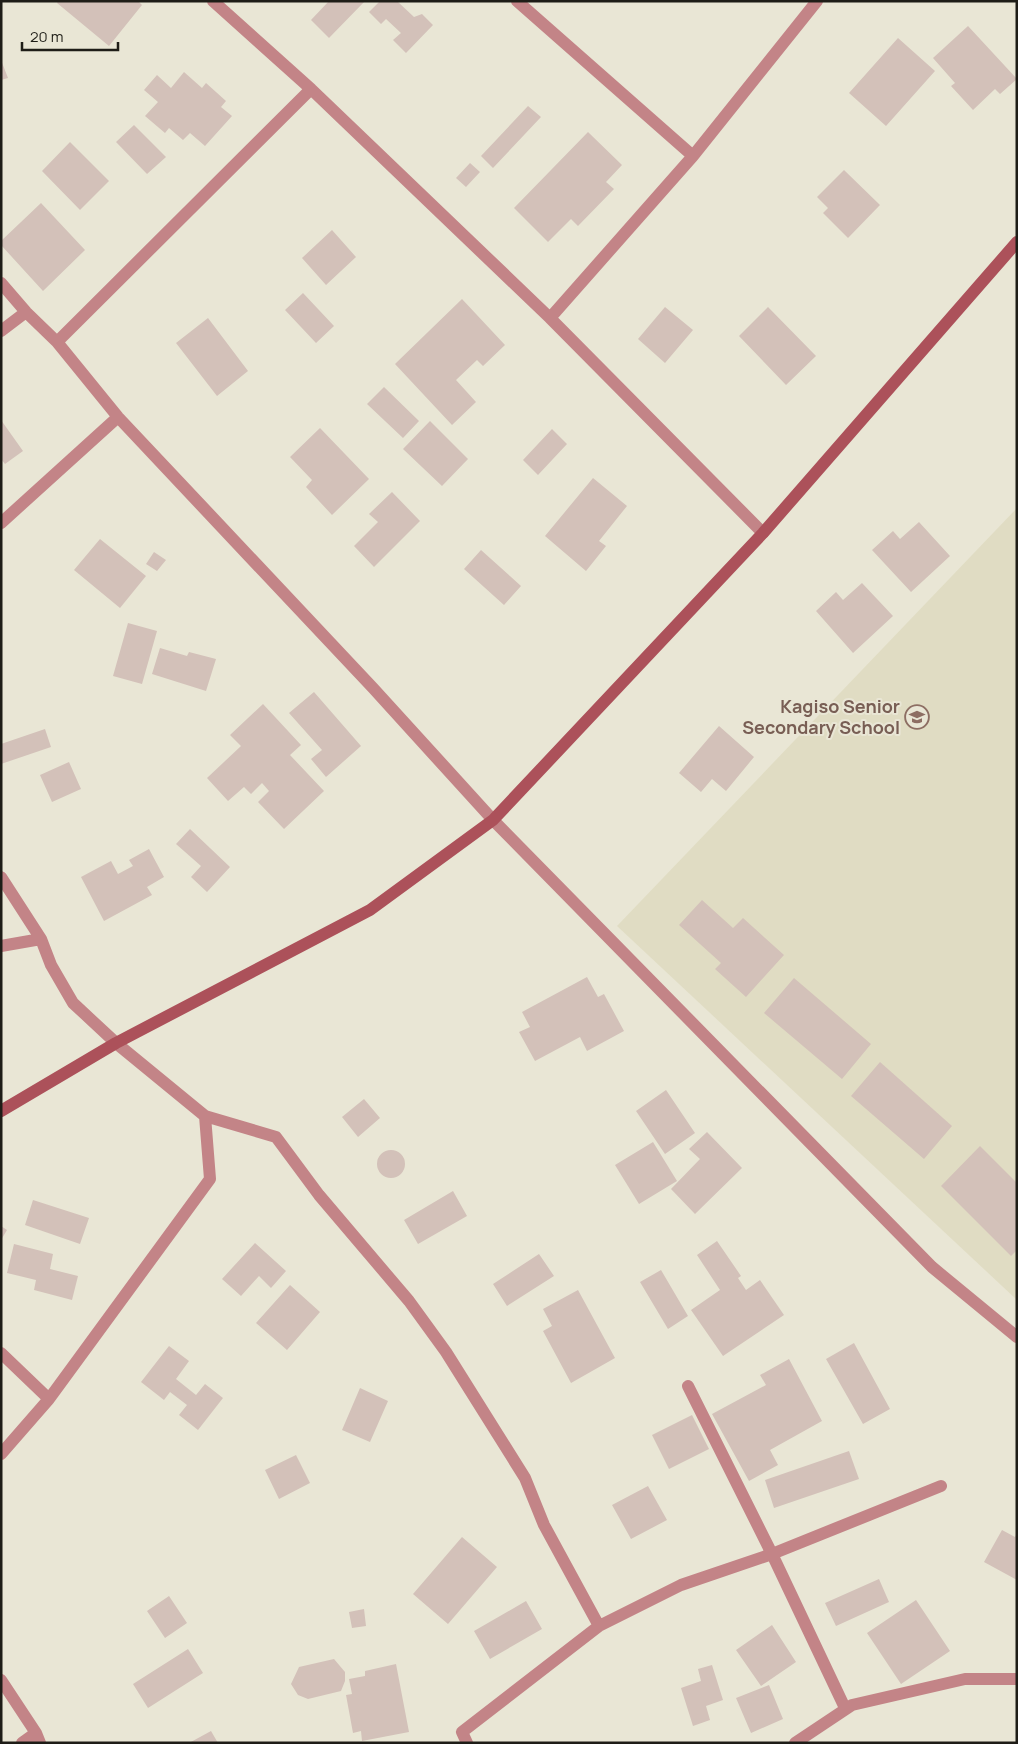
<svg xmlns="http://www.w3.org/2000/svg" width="1018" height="1744" viewBox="0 0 1018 1744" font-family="Manrope,sans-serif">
	<rect width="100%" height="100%" fill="#e9e6d5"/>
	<path fill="#e0dcc3" d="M 1017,508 L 1017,1300 L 617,926 Z"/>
	<path fill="#d3c1b9" d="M 58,1 L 138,1 L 142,5 L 109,46 L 57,3 Z
		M 329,1 L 365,1 L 329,38 L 311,20 Z
		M 380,1 L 397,1 L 414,17 L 422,14 L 433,25 L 406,53 L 393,40 L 401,33 L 386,19 L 381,24 L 369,12 Z
		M 968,26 L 1017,79 L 1000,94 L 995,89 L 973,110 L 951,86 L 955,83 L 933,58 Z
		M 898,38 L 935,71 L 886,126 L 849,93 Z
		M 1,60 L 8,78 L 1,80 Z
		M 184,72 L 202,88 L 206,83 L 226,101 L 221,107 L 232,116 L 205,146 L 190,133 L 183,140 L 169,128 L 165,133 L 145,116 L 158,102 L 144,90 L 157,75 L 171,88 Z
		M 528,106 L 541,117 L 493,168 L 481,156 Z
		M 134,125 L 166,157 L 147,174 L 116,142 Z
		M 588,132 L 622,165 L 606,182 L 614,189 L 578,226 L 571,219 L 548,242 L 514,208 Z
		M 70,142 L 109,181 L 80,210 L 42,171 Z
		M 470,163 L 480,172 L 466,187 L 456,178 Z
		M 844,170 L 880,205 L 848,238 L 823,213 L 828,208 L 817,197 Z
		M 41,203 L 85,250 L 43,291 L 1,245 L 1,241 Z
		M 332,230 L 356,257 L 326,285 L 302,258 Z
		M 303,293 L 334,326 L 316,343 L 285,310 Z
		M 462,299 L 505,345 L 483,366 L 477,360 L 456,380 L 476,402 L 452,425 L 395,364 Z
		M 665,307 L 693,330 L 665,363 L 638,339 Z
		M 768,307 L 816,356 L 786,385 L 739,336 Z
		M 208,318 L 248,371 L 217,396 L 176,343 Z
		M 384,387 L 419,421 L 403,438 L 367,404 Z
		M 1,420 L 23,451 L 5,464 L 1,459 Z
		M 430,421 L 468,459 L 442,486 L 403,449 Z
		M 320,428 L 369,479 L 332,515 L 306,487 L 312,480 L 290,457 Z
		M 552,429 L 567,444 L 538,475 L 523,460 Z
		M 593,478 L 627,506 L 599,541 L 606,546 L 586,571 L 545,536 Z
		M 392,492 L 420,521 L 374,567 L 354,546 L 378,522 L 369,514 Z
		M 919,522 L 950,556 L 911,592 L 872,550 L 893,531 L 900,539 Z
		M 100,539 L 146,576 L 120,608 L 74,570 Z
		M 481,550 L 521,586 L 504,605 L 464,569 Z
		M 154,552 L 166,560 L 157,571 L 146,564 Z
		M 862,583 L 893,616 L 853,653 L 816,611 L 836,592 L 843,600 Z
		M 128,623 L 157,631 L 142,684 L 113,676 Z
		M 160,648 L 187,656 L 189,652 L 216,659 L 206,691 L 152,674 Z
		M 314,692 L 361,746 L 326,777 L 311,759 L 322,750 L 289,713 Z
		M 263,704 L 301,745 L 290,755 L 324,791 L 284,829 L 258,802 L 269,791 L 262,783 L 251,794 L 244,787 L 228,801 L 207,778 L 241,746 L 230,735 Z
		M 719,726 L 754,757 L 726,791 L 712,779 L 701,792 L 679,773 Z
		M 45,729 L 51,747 L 1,764 L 1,744 Z
		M 69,762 L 81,789 L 52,802 L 40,775 Z
		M 190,829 L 230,867 L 207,892 L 191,877 L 201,866 L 176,844 Z
		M 149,849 L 164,877 L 147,887 L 152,895 L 104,921 L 81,877 L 111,861 L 118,874 L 133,866 L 129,860 Z
		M 702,900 L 733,928 L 743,918 L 784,955 L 746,997 L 715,969 L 721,963 L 679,925 Z
		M 587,977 L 598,997 L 604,994 L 624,1031 L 587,1051 L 580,1037 L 535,1061 L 519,1032 L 530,1027 L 522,1012 Z
		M 794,978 L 871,1044 L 842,1079 L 764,1013 Z
		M 880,1062 L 952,1126 L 924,1159 L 851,1096 Z
		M 666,1090 L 695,1133 L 665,1154 L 636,1111 Z
		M 364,1099 L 380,1118 L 358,1137 L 342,1117 Z
		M 707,1132 L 742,1168 L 695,1214 L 671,1189 L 700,1159 L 689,1149 Z
		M 653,1142 L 677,1181 L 639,1204 L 615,1165 Z
		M 980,1146 L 1017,1183 L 1017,1250 L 1011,1256 L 941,1186 Z
		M377 1164a14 14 0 1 1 28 0a14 14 0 1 1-28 0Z
		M 453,1191 L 467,1216 L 418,1244 L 404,1220 Z
		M 33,1200 L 89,1218 L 80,1244 L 25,1225 Z
		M 1,1226 L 7,1230 L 1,1240 Z
		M 717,1241 L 741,1276 L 738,1278 L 746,1290 L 760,1280 L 784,1315 L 723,1356 L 691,1310 L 720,1290 L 697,1255 Z
		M 255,1243 L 286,1271 L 271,1288 L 259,1276 L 241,1296 L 222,1279 Z
		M 14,1244 L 53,1254 L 50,1269 L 78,1276 L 72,1300 L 34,1290 L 36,1280 L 7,1273 Z
		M 539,1254 L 554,1276 L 507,1306 L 493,1284 Z
		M 661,1270 L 688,1316 L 668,1329 L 640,1282 Z
		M 290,1285 L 320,1312 L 287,1350 L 256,1323 Z
		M 578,1290 L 615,1358 L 571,1383 L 543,1331 L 552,1326 L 543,1309 Z
		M 854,1343 L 890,1409 L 863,1424 L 826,1359 Z
		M 169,1346 L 189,1361 L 176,1379 L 196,1395 L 205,1384 L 223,1398 L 198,1430 L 179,1415 L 187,1405 L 170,1392 L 164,1400 L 141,1382 Z
		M 789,1359 L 822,1421 L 770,1450 L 778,1465 L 749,1481 L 712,1414 L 766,1385 L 760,1375 Z
		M 360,1388 L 388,1401 L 370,1442 L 342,1430 Z
		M 692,1415 L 709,1449 L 669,1469 L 652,1435 Z
		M 849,1451 L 859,1479 L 774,1508 L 765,1480 Z
		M 296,1455 L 310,1483 L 279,1499 L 265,1470 Z
		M 648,1486 L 667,1520 L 631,1539 L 612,1505 Z
		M 1002,1530 L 1015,1537 L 1017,1533 L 1017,1580 L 984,1562 Z
		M 462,1537 L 497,1567 L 448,1624 L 413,1594 Z
		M 879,1579 L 889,1602 L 836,1626 L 825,1603 Z
		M 169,1596 L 187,1623 L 165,1638 L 147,1611 Z
		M 916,1600 L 950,1651 L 901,1684 L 867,1633 Z
		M 526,1601 L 542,1629 L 490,1659 L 474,1631 Z
		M 364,1609 L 366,1626 L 352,1628 L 349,1612 Z
		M 772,1625 L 796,1662 L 761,1686 L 736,1650 Z
		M 188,1649 L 203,1673 L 148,1708 L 133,1684 Z
		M 334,1659 L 345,1672 L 345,1681 L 341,1691 L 308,1699 L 298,1695 L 291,1684 L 299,1667 Z
		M 396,1664 L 409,1732 L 362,1741 L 361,1731 L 353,1733 L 346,1695 L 352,1694 L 349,1679 L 365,1676 L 365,1671 Z
		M 712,1665 L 723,1700 L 706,1706 L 710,1720 L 693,1726 L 681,1688 L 701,1681 L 698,1669 Z
		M 769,1685 L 783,1719 L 751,1733 L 736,1698 Z
		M 211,1731 L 218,1743 L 189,1743 Z"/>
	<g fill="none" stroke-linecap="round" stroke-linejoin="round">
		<path stroke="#c38487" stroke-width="12" d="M 213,1 L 311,89 L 550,318 L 763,533
			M 517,1 L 693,156
			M 1,283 L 26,312 L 57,342 L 118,417 L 373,688 L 493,820 L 932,1267 L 1017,1337
			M 550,318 L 693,156 L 817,1
			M 1,331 L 26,312
			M 57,342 L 311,89
			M 1,523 L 118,417
			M 1,877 L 41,939 L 51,965 L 73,1003 L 116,1043 L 205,1116
			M 1,946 L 41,939
			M 1,1353 L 49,1399
			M 688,1386 L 772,1554 L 845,1708
			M 1,1454 L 49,1399 L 210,1179 L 205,1116 L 276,1137 L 319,1195 L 409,1301 L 446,1352 L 525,1478 L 544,1525 L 599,1626
			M 1,1680 L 36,1733 L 40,1743
			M 22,1743 L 36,1733
			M 467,1743 L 462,1732 L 599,1626 L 681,1585 L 772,1554 L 941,1486
			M 795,1743 L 852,1705 L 965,1679 L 1017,1679"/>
		<path stroke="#ac515a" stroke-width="12" d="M 1,1111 L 116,1043 L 370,910 L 493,820 L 763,533 L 1017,242"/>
	</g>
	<defs>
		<g id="school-ring" transform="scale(1.25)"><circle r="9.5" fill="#e9e6d5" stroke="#8d6e63" stroke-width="1.5"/><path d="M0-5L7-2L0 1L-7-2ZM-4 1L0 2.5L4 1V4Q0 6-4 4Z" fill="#8d6e63"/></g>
	</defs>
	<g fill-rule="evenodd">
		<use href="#school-ring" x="917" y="717"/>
	</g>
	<g text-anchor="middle" stroke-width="4" stroke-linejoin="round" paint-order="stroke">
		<g font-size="18" font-weight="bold" fill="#785e54" stroke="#e9e6d5" text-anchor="end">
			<text x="900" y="713">Kagiso Senior<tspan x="900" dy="21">Secondary School</tspan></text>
		</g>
	</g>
	<rect width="1018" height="1744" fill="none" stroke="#1e1d17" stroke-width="5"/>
	<path d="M22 42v8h96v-8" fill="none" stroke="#1e1d17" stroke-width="2.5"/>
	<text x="30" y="42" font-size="15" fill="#1e1d17" stroke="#e9e6d5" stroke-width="4" paint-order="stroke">20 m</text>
</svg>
